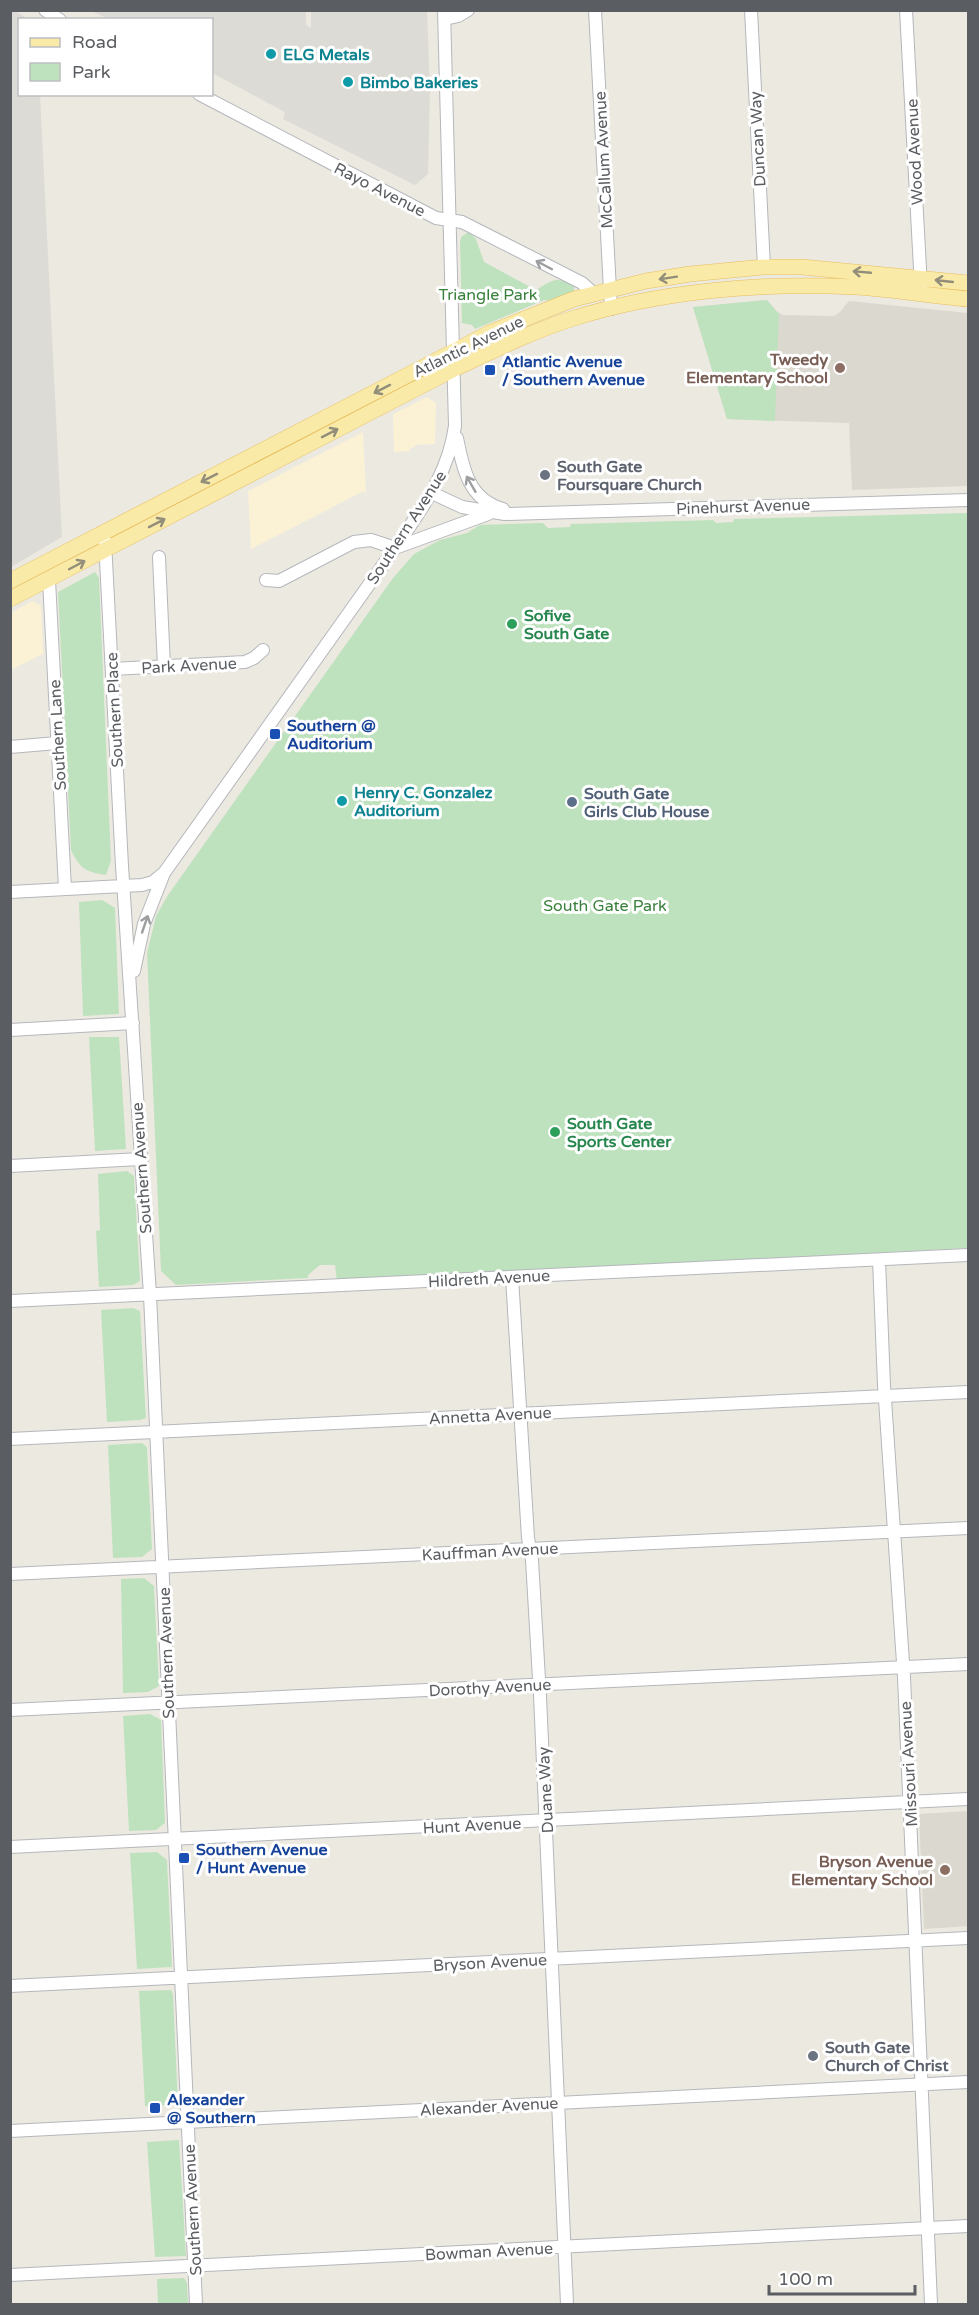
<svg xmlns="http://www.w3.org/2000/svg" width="979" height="2315" viewBox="0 0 979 2315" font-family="'Varela Round',sans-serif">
	<rect width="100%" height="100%" fill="#ece9e1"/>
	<path fill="#fbf2d6" d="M 427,397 L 436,403 L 435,444 L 415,445 L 415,447 L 410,448 L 410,451 L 394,452 L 393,414 Z
		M 363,432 L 366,494 L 364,491 L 251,549 L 248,491 Z
		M 32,601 L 41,606 L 43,654 L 11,670 L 11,613 Z"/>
	<path fill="#dddbd5" d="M 14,10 L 28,19 L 20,20 L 20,94 L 40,95 L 62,537 L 11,567 L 10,11 Z
		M 91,11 L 306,11 L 306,25 L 311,28 L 311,11 L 427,11 L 430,90 L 428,174 L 415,185 L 283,119 L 285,112 L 212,73 L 212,20 L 109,19 Z"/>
	<path fill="#dbd8cf" d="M 767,300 L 776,311 L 783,315 L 834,316 L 840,312 L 849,301 L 968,313 L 968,486 L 852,490 L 849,423 L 727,419 L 693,307 Z
		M 968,1811 L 968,1926 L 924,1929 L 919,1814 Z"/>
	<path fill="#bfe2be" d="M 469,232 L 476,239 L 484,262 L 536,290 C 554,279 555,276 574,286 L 574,293 L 550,301 L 544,300 L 475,329 L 472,325 L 462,323 L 460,241 L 462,236 Z
		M 767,300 L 779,314 L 775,421 L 727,419 L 693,307 Z
		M 968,513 L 968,1248 L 337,1281 L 335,1265 L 320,1265 L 308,1275 L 308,1278 L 176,1285 L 161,1271 L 147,953 L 156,916 L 168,895 L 393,578 L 414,554 L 440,540 L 467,533 L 480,525 L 543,523 L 548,528 L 570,527 L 571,524 L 713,520 L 716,523 L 733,522 L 734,519 Z
		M 95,572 L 99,578 L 111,861 L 106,875 C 86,872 80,869 71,850 L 58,592 Z
		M 102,900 L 115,908 L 119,1014 L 83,1016 L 79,902 Z
		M 89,1037 L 119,1037 L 126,1149 L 95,1151 Z
		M 127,1171 L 134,1176 L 140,1281 L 133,1285 L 99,1287 L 96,1231 L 100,1230 L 98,1174 Z
		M 133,1308 L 140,1311 L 146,1418 L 140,1420 L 107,1422 L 101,1310 Z
		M 142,1443 L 147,1447 L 152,1549 L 142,1557 L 113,1558 L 108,1445 Z
		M 144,1578 L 154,1586 L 159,1686 L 148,1692 L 123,1693 L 121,1579 Z
		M 150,1714 L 161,1720 L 165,1823 L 156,1830 L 129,1831 L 123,1716 Z
		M 157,1852 L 167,1860 L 172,1967 L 137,1969 L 130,1853 Z
		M 171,1990 L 173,1994 L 178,2105 L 145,2106 L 139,1991 Z
		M 179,2140 L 186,2256 L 155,2257 L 147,2142 Z
		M 184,2278 L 187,2283 L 188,2304 L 158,2304 L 157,2279 Z"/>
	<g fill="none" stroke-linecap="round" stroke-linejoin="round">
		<g stroke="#b4b7bb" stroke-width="14">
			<path id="minor" d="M 45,10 L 60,20
				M 595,10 L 611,309
				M 751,10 L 764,267
				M 906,10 L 921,287
				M 445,19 L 458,16 L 468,10
				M 199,94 L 436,218 L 462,222 L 582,283 L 594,294
				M 457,438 C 463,469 469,500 503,509
				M 432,493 L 462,507 L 505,514 L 968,500
				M 105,541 L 122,866 L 150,1295 L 196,2304
				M 159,557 L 164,667
				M 49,580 L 65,889
				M 266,580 L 279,581 L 354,542 L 371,540 L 395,548 L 488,514
				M 112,669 L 245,662 L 254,658 L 263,650
				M 10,747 L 57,743
				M 10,892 L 142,885 L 153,882 L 164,873
				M 134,971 L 144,924 L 164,873 L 395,548 C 422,508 448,475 455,426 L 444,10
				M 10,1030 L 133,1023
				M 10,1166 L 140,1159
				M 879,1260 L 884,1385 L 904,1677 L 931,2304
				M 512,1277 L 528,1538 L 532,1560 L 540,1696 L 567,2304
				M 10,1301 L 968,1255
				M 10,1439 L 968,1392
				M 10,1574 L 968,1528
				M 10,1710 L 968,1664
				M 10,1847 L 968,1799
				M 10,1986 L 968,1938
				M 10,2131 L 968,2082
				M 10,2275 L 968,2226"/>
		</g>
		<g stroke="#e8be5e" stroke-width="16">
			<path id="major" d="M 10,581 L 489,333 L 574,299 L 646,281 L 690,274 L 764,267 L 802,267 L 968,283
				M 10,599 L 454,369 C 492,351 531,332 571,319 C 659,291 763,282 855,287 C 893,289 931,296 968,299"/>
		</g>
		<use href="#minor" stroke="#fff" stroke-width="12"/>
		<use href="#major" stroke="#f9eaa8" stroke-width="15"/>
	</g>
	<defs><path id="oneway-shaft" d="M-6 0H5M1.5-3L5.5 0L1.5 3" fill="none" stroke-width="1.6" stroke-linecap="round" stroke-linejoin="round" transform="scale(1.5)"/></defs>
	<g stroke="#9c9ea0">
		<use href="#oneway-shaft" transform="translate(544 265) rotate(-152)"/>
		<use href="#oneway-shaft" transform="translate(471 484) rotate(-120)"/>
		<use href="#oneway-shaft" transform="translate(145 924) rotate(-71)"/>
	</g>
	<g stroke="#928e7a">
		<use href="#oneway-shaft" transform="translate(862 272) rotate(-175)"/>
		<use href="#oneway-shaft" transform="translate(668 278) rotate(171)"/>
		<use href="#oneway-shaft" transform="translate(944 281) rotate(-174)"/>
		<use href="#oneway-shaft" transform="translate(382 389) rotate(153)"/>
		<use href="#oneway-shaft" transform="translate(330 433) rotate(-27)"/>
		<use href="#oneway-shaft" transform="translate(209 478) rotate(153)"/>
		<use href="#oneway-shaft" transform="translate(157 523) rotate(-27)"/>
		<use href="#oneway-shaft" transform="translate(77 565) rotate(-28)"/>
	</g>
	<g fill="#0f9aa8" stroke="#fff" stroke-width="2">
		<circle cx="271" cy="54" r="6"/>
		<circle cx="348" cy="82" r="6"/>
		<circle cx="342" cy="801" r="6"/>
	</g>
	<g fill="#8d6e63" stroke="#fff" stroke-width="2">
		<circle cx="840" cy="368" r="6"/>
		<circle cx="945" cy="1870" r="6"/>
	</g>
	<g fill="#1a4fb4" stroke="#fff" stroke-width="2">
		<rect x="484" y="364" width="12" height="12" rx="3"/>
		<rect x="269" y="728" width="12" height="12" rx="3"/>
		<rect x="178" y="1852" width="12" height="12" rx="3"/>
		<rect x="149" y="2102" width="12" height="12" rx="3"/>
	</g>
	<g fill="#6b7280" stroke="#fff" stroke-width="2">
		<circle cx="545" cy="475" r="6"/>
		<circle cx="813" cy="2056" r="6"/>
	</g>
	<g fill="#2e9e5b" stroke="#fff" stroke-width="2">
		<circle cx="512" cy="624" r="6"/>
		<circle cx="555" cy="1132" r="6"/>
	</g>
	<circle fill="#5c6f8a" stroke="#fff" stroke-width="2" cx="572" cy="802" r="6"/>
	<g text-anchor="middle" stroke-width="6" stroke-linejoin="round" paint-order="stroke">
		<g font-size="16" font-weight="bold" fill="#0d838f" stroke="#fff" text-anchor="start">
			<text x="283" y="60">ELG Metals</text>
			<text x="360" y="88">Bimbo Bakeries</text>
			<text x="354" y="798">Henry C. Gonzalez<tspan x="354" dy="18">Auditorium</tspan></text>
		</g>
		<g font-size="16" fill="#5a5d61" stroke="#fff">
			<text transform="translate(757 139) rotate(-93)" y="6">Duncan Way</text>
			<text transform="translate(914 152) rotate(-93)" y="6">Wood Avenue</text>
			<text transform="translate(603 160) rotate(-93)" y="6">McCallum Avenue</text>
			<text transform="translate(380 189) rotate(27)" y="6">Rayo Avenue</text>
			<text transform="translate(468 346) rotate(-26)" y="6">Atlantic Avenue</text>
			<text transform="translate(743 506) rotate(-2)" y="6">Pinehurst Avenue</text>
			<text transform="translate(406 527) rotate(-57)" y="6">Southern Avenue</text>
			<text transform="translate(189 665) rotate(-3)" y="6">Park Avenue</text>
			<text transform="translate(114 710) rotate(-93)" y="6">Southern Place</text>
			<text transform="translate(57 735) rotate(-93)" y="6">Southern Lane</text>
			<text transform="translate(141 1168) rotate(-94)" y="6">Southern Avenue</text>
			<text transform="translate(489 1278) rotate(-3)" y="6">Hildreth Avenue</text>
			<text transform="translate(490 1415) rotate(-3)" y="6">Annetta Avenue</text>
			<text transform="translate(490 1551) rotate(-3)" y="6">Kauffman Avenue</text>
			<text transform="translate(166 1653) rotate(-92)" y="6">Southern Avenue</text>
			<text transform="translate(490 1687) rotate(-3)" y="6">Dorothy Avenue</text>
			<text transform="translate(908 1764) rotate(-93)" y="6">Missouri Avenue</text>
			<text transform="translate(545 1790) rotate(-93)" y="6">Duane Way</text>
			<text transform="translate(472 1825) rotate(-3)" y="6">Hunt Avenue</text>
			<text transform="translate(490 1962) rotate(-3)" y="6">Bryson Avenue</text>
			<text transform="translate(489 2106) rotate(-3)" y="6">Alexander Avenue</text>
			<text transform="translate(192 2210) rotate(-93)" y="6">Southern Avenue</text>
			<text transform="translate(489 2251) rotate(-3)" y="6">Bowman Avenue</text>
		</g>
		<g font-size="16" fill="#39803b" stroke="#fff">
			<text x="488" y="300">Triangle Park</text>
			<text x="605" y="911">South Gate Park</text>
		</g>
		<g font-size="16" font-weight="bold" fill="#785e54" stroke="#fff" text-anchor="end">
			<text x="828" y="365">Tweedy<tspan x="828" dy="18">Elementary School</tspan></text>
			<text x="933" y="1867">Bryson Avenue<tspan x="933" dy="18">Elementary School</tspan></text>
		</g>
		<g font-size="16" font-weight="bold" fill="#164399" stroke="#fff" text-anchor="start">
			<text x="502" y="367">Atlantic Avenue<tspan x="502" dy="18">/ Southern Avenue</tspan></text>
			<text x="287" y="731">Southern @<tspan x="287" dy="18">Auditorium</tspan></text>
			<text x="196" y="1855">Southern Avenue<tspan x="196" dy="18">/ Hunt Avenue</tspan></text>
			<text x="167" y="2105">Alexander<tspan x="167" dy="18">@ Southern</tspan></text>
		</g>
		<g font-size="16" font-weight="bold" fill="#5b616d" stroke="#fff" text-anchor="start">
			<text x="557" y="472">South Gate<tspan x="557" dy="18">Foursquare Church</tspan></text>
			<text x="825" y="2053">South Gate<tspan x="825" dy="18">Church of Christ</tspan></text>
		</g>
		<g font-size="16" font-weight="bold" fill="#27864d" stroke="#fff" text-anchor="start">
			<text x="524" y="621">Sofive<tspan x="524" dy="18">South Gate</tspan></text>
			<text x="567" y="1129">South Gate<tspan x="567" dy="18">Sports Center</tspan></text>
		</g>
		<g font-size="16" font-weight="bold" fill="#4e5e75" stroke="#fff" text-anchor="start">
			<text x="584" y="799">South Gate<tspan x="584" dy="18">Girls Club House</tspan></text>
		</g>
	</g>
	<rect width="979" height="2315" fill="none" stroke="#5a5d61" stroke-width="24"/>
	<rect x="18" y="18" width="195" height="78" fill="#ffffff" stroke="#bdbec0" stroke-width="1.5"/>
	<rect x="30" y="38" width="30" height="9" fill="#f9eaa8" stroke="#bdbec0" stroke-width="1.5"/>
	<text x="72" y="48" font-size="18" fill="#5a5d61">Road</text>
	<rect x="30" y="63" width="30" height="18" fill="#bfe2be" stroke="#bdbec0" stroke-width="1.5"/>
	<text x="72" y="78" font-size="18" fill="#5a5d61">Park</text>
	<path d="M769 2285v9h146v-9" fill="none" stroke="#5a5d61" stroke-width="3"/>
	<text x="778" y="2285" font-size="18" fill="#5a5d61" stroke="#ffffff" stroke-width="4.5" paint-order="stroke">100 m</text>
</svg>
